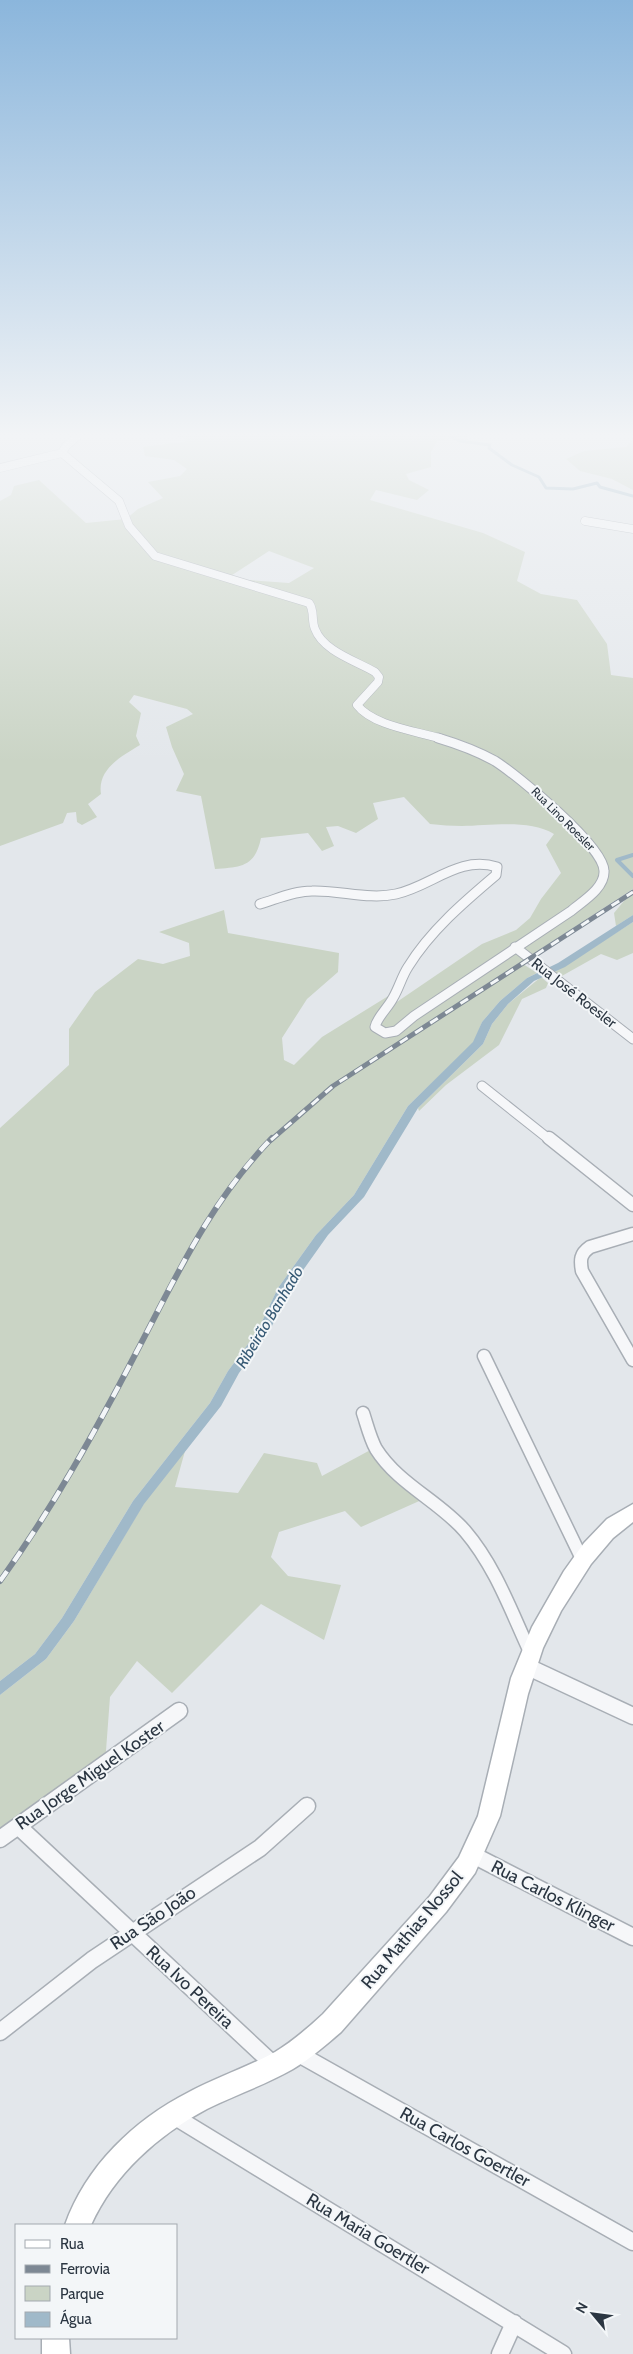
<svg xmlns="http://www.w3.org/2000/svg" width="633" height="2354" viewBox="0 0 633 2354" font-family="Cabin,sans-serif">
	<rect width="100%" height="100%" fill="#e3e7eb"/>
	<path fill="#cad4c5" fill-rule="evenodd" d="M 169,433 L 466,433 L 468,435 L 467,443 L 451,439 L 437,441 L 431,452 L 431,467 L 406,474 L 409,480 L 429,490 L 417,500 L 376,490 L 370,500 L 483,533 L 525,552 L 517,581 L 541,594 L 577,600 L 607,644 L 611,675 L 633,678 L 633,889 L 444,1012 L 523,964 L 537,973 L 527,978 L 500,1001 L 482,1022 L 474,1042 L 408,1106 L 354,1195 L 316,1235 L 278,1288 L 257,1332 L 228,1371 L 210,1403 L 133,1501 L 62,1618 L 35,1654 L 0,1681 L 0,1128 L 69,1065 L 69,1029 L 95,992 L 138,959 L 163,964 L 190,956 L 189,943 L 159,932 L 224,910 L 228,933 L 339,953 L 338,972 L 307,999 L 282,1038 L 284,1060 L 294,1065 L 322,1037 L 398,990 L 388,1008 L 482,944 L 516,930 L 530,918 L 541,899 L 561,873 L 546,845 L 554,834 C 529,819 489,826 462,826 C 451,826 441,825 430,824 L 404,797 L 373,803 L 378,819 L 356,833 L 338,826 L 326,827 L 334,846 L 322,851 L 308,833 L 261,838 C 255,867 241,867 215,869 L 201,796 L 176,791 L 184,774 L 172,747 L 166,727 L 193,714 L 187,709 L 134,695 L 129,702 L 141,713 L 136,736 L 140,745 C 122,756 97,769 101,794 L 88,804 L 97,817 L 82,825 L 77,822 L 76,812 L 67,813 L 63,823 L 0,846 L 0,501 L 11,495 L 14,486 L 39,480 L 86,523 L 126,519 L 138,509 L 163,498 L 148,482 L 180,476 L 187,469 L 174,460 L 145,456 L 143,447 L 190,441 ZM 269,551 L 314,568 L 289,583 L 248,580 L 241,583 L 226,579 Z
		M 633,438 L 633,490 L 612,479 L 580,471 L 566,459 L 584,451 L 626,447 Z
		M 633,890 L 633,915 L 616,926 L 614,913 Z
		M 633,922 L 633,953 L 617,960 L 601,954 L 560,977 L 553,973 Z
		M 541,977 L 548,983 L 546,988 L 522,999 L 499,1045 L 446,1085 L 419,1111 L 418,1108 L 483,1044 L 492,1024 L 508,1004 Z
		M 376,1447 L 426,1498 L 361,1527 L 345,1511 L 279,1532 L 271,1557 L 288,1576 L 341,1585 L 324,1640 L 261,1604 L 172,1693 L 137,1661 L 110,1697 L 105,1764 L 0,1839 L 0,1695 L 46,1659 L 74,1621 L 144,1503 L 185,1451 L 175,1487 L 238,1493 L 264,1453 L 317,1463 L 322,1476 Z"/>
	<path fill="#a0b9c9" d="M 633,915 L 633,922 L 565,967 L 534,981 L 508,1004 L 492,1024 L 483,1044 L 418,1108 L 364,1197 L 328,1235 L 289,1290 L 270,1330 L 239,1373 L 221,1406 L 144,1504 L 74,1621 L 46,1659 L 0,1695 L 0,1681 L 35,1654 L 62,1618 L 133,1501 L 210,1403 L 228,1371 L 257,1332 L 278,1288 L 316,1235 L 354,1195 L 408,1106 L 473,1042 L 482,1022 L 500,1001 L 527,978 L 558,963 Z"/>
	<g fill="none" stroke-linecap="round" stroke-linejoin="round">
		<path stroke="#a0b9c9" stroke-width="3" d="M 444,433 L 460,441 L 490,445 L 489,448 L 512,465 L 539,477 L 546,488 L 573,489 L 597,483 L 600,487 L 633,496"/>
		<path stroke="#a0b9c9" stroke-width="4" d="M 633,855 L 617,860 L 633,876"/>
		<g stroke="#a8aeb5" stroke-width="9">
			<path id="street-far3" d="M 62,453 L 119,501 L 129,526 L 155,556 L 309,603 C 315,611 311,620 315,629 C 323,651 356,661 375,672 L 379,677 L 378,682 L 357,705 C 373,726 417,731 442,739
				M 62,453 L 66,446 L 81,433
				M 0,468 L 62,453
				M 585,521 L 633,529"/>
		</g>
		<g stroke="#a8aeb5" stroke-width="11">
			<path id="street-far2" d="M 260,904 C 277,899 294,891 312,891 C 340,890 369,900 396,894 C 432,886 459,855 497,867 L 496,875 C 464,902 430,931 408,967 C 402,976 399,988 393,998 C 388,1008 377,1017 375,1027 L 385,1033 L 396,1031 L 414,1016 L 571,911 C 583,901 605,888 604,871 C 604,846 517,775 495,761 C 477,751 458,744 438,738
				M 515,947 L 633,1039
				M 482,1086 L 550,1140"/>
		</g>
		<g stroke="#a8aeb5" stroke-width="15">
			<path id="street-far1" d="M 549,1138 L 633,1205
				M 633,1234 L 590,1247 C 580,1254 580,1260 582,1271 L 633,1360
				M 484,1356 L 583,1561
				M 363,1413 C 367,1425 370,1438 376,1449 C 398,1484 439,1501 465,1531 C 495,1566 511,1611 530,1652"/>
		</g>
		<g stroke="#a8aeb5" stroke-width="19">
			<path id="street" d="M 526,1666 L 633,1716
				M 18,1826 L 275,2066
				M 0,1839 L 179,1711
				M 473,1855 L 633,1937
				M 0,2032 L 92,1960 L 260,1848 L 307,1806
				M 297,2053 L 633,2242
				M 172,2115 L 563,2354
				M 500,2354 L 514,2323"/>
		</g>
		<g stroke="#a8aeb5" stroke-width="3">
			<path id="secondary" d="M 633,1504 L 633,1522 L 613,1538 L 591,1564 L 561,1611 L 543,1648 L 528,1694 L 500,1816 L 475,1873 L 446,1912 L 341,2032 C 326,2045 311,2058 293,2069 C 265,2085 235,2095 207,2109 C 158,2135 114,2174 91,2225 L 65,2225 C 86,2166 134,2120 189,2092 C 217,2077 248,2067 275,2052 C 293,2041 308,2028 323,2014 L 430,1896 L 459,1857 L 478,1816 L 511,1678 L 532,1627 L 564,1571 L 584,1543 L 607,1519 Z
				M 42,2338 L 69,2338 L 70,2354 L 42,2354 Z"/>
		</g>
		<use href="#street-far3" stroke="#f6f7f9" stroke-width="8"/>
		<use href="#street-far2" stroke="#f6f7f9" stroke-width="9"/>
		<use href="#street-far1" stroke="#f6f7f9" stroke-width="12"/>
		<use href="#street" stroke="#f6f7f9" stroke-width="16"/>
		<use href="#secondary" fill="#fff" fill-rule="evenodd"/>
		<g stroke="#7d8894" stroke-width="5">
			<path id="rail-far1" d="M 271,1140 L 333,1086 L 633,892"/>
		</g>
		<g stroke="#7d8894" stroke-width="6">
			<path id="rail" d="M 0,1581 C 53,1508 96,1430 137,1351 C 178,1273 210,1202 272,1138"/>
		</g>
		<use href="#rail-far1" stroke="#f3f6f8" stroke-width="3" stroke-dasharray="9" stroke-linecap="butt"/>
		<use href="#rail" stroke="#f3f6f8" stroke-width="4.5" stroke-dasharray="12" stroke-linecap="butt"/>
	</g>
	<linearGradient id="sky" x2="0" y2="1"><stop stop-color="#8bb6dc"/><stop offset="0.57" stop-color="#f2f4f6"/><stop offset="1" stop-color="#f2f4f6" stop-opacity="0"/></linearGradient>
	<rect width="633" height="763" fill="url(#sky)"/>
	<g text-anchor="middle" stroke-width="4" stroke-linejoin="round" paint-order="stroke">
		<g font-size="12" fill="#2b3642" stroke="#f3f6f8">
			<text transform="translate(563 819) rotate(45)" y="4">Rua Lino Roesler</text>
		</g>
		<g font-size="15" fill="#2b3642" stroke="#f3f6f8">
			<text transform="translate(574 993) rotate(38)" y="5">Rua José Roesler</text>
		</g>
		<g font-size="16" font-style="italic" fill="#375a75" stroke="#f3f6f8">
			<text transform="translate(269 1317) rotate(-59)" y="6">Ribeirão Banhado</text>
		</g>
		<g font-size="18" fill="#2b3642" stroke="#f3f6f8">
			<text transform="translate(90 1775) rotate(-35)" y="6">Rua Jorge Miguel Koster</text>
			<text transform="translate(553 1896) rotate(27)" y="6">Rua Carlos Klinger</text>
			<text transform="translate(153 1918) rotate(-34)" y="6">Rua São João</text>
			<text transform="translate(412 1930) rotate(-50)" y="6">Rua Mathias Nossol</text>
			<text transform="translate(190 1987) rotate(43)" y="6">Rua Ivo Pereira</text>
			<text transform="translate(465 2147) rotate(29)" y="6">Rua Carlos Goertler</text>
			<text transform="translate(368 2234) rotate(31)" y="6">Rua Maria Goertler</text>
		</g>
	</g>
	<rect x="15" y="2224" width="162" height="115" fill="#f3f6f8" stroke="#a3a9af"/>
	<rect x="25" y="2240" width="25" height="8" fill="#ffffff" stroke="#a3a9af"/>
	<text x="60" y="2249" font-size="15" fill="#2b3642">Rua</text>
	<rect x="25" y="2265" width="25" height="8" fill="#7d8894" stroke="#a3a9af"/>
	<text x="60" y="2274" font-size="15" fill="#2b3642">Ferrovia</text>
	<rect x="25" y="2286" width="25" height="15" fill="#cad4c5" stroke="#a3a9af"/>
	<text x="60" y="2299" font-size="15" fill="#2b3642">Parque</text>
	<rect x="25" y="2312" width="25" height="15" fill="#a0b9c9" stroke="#a3a9af"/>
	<text x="60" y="2324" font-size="15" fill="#2b3642">Água</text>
	<g transform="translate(593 2314) rotate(299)" stroke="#f3f6f8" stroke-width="4" paint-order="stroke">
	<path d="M0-4L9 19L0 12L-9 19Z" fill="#2b3642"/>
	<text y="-8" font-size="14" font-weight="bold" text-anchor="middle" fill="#2b3642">N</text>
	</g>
</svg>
